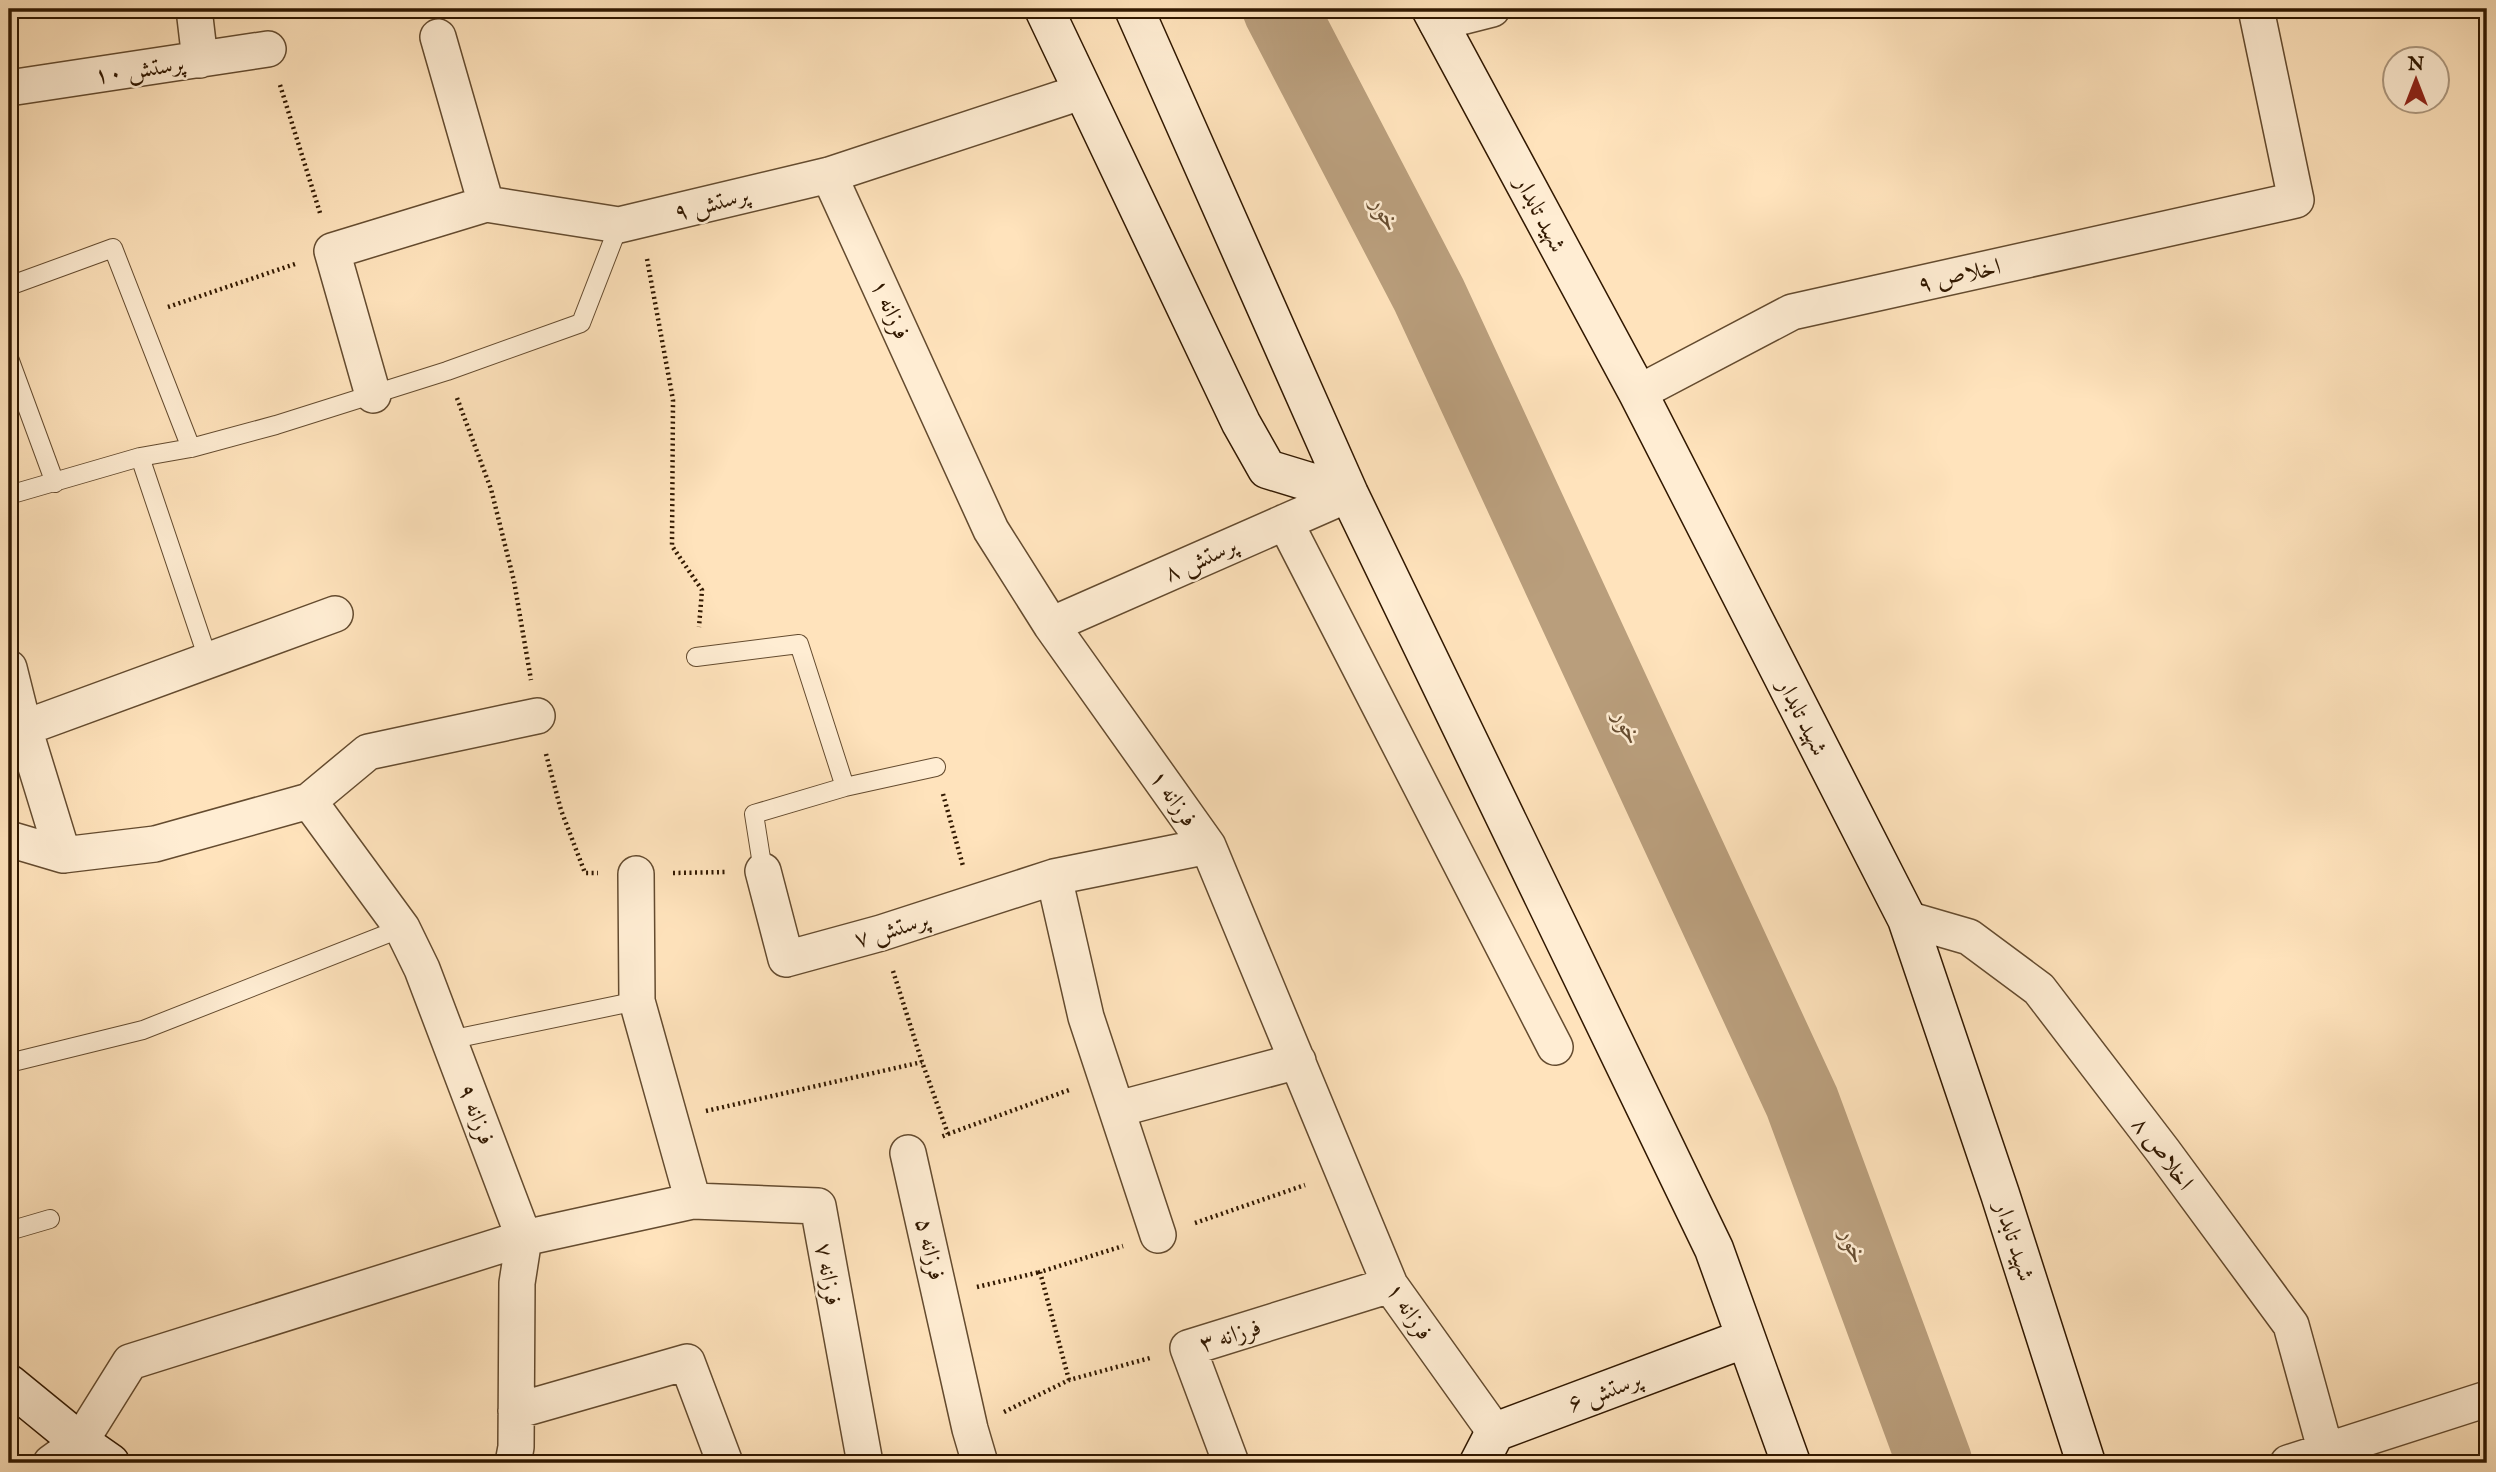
<svg xmlns="http://www.w3.org/2000/svg" width="2496" height="1472" viewBox="0 0 2496 1472" font-family="'IM FELL English',Amiri,serif">
	<rect width="100%" height="100%" fill="#ffe3bc"/>
	<filter id="stains"><feTurbulence type="fractalNoise" baseFrequency=".00286" numOctaves="4"/><feColorMatrix values="0 0 0 0 .2 0 0 0 0 .09 0 0 0 0 .02 0 0 0 .5 -.17"/></filter>
	<radialGradient id="worn" r=".72"><stop offset=".6" stop-color="#630" stop-opacity="0"/><stop offset="1" stop-color="#630" stop-opacity=".3"/></radialGradient>
	<g fill="none" stroke-linecap="round" stroke-linejoin="round">
		<path stroke="#b99e7c" stroke-width="75" d="M 1280,9 L 1429,295 L 1802,1102 L 1935,1463"/>
		<g stroke="#644b2f" stroke-width="20">
			<path id="lane" d="M 9,286 L 113,248 L 191,448
				M 9,358 L 55,483
				M 140,457 L 209,662
				M 9,495 L 140,457 L 191,448 L 276,425 L 447,371 L 581,323 L 619,225
				M 696,657 L 799,644 L 845,787
				M 763,871 L 754,814 L 845,787 L 936,767
				M 449,1040 L 637,1001
				M 9,1063 L 143,1030 L 402,928
				M 9,1231 L 50,1219"/>
		</g>
		<g stroke="#644b2f" stroke-width="38">
			<path id="street" d="M 194,9 L 200,60
				M 1437,23 L 1492,9
				M 438,37 L 486,204
				M 9,88 L 268,49
				M 829,175 L 991,530 L 1051,625 L 1208,846 L 1390,1285 L 1495,1432
				M 1638,393 L 1792,312 L 2296,200 L 2256,9
				M 373,395 L 332,251 L 486,204 L 619,225 L 829,175 L 1084,91
				M 1285,522 L 1555,1047
				M 1051,625 L 1349,494
				M 9,668 L 24,728 L 63,855
				M 24,728 L 335,614
				M 309,801 L 402,928 L 422,969 L 524,1238 L 517,1283 L 516,1447 L 513,1463
				M 9,839 L 63,855 L 155,844 L 309,801 L 368,752 L 537,716
				M 763,871 L 786,959 L 881,933 L 1054,877 L 1208,846
				M 1054,877 L 1086,1017 L 1158,1235
				M 1907,919 L 1969,937 L 2039,989 L 2163,1151 L 2291,1325 L 2329,1463
				M 1118,1109 L 1298,1061
				M 908,1153 L 970,1429 L 980,1463
				M 693,1201 L 818,1206 L 865,1463
				M 516,1411 L 687,1362 L 725,1463
				M 51,1463 L 80,1442 L 130,1362 L 524,1238 L 693,1201 L 637,1001 L 636,874
				M 1231,1463 L 1188,1348 L 1390,1285
				M 2288,1463 L 2487,1399"/>
		</g>
		<g stroke="#311800" stroke-width="41">
			<path id="secondary" d="M 1044,9 L 1241,423 L 1267,469 L 1349,494
				M 1134,9 L 1349,494 L 1714,1249 L 1791,1463
				M 1431,9 L 1638,393 L 1907,919 L 2000,1194 L 2086,1463
				M 9,1384 L 80,1442 L 110,1463
				M 1479,1463 L 1495,1432 L 1746,1338"/>
		</g>
		<path stroke="#311800" stroke-width="4.5" stroke-dasharray="2 3.5" stroke-linecap="butt" d="M 280,85 L 320,213
			M 647,259 L 673,400 L 672,546 L 702,590 L 699,627
			M 168,307 L 295,264
			M 457,398 L 491,489 L 514,581 L 531,680
			M 546,754 L 561,810 L 585,873 L 598,873
			M 943,794 L 963,866
			M 673,873 L 727,872
			M 893,971 L 922,1062 L 948,1134 L 941,1137
			M 706,1111 L 922,1062
			M 948,1134 L 1069,1090
			M 1195,1223 L 1305,1185
			M 977,1287 L 1040,1272
			M 1069,1380 L 1040,1272 L 1123,1246
			M 1004,1412 L 1069,1380 L 1150,1358"/>
		<use href="#lane" stroke="#ffedd3" stroke-width="18"/>
		<use href="#street" stroke="#ffedd3" stroke-width="35"/>
		<use href="#secondary" stroke="#ffedd3" stroke-width="38"/>
	</g>
	<g text-anchor="middle" stroke-width="5" stroke-linejoin="round" paint-order="stroke">
		<g font-size="24" fill="#311800" stroke="#ffedd3">
			<text transform="translate(139 69) rotate(-8)" y="8">پرستش ۱۰</text>
			<text transform="translate(711 203) rotate(-14)" y="8">پرستش ۹</text>
			<text transform="translate(1541 214) rotate(62)" y="8">شهید تابدار</text>
			<text transform="translate(1959 275) rotate(-13)" y="8">اخلاص ۹</text>
			<text transform="translate(891 309) rotate(66)" y="8">فرزانه ۱</text>
			<text transform="translate(1200 559) rotate(-24)" y="8">پرستش ۸</text>
			<text transform="translate(1803 717) rotate(63)" y="8">شهید تابدار</text>
			<text transform="translate(1174 798) rotate(55)" y="8">فرزانه ۱</text>
			<text transform="translate(891 929) rotate(-16)" y="8">پرستش ۷</text>
			<text transform="translate(477 1114) rotate(69)" y="8">فرزانه ۹</text>
			<text transform="translate(2163 1153) rotate(53)" y="8">اخلاص ۸</text>
			<text transform="translate(2015 1241) rotate(72)" y="8">شهید تابدار</text>
			<text transform="translate(931 1249) rotate(77)" y="8">فرزانه ۵</text>
			<text transform="translate(829 1274) rotate(80)" y="8">فرزانه ۷</text>
			<text transform="translate(1410 1311) rotate(56)" y="8">فرزانه ۱</text>
			<text transform="translate(1230 1335) rotate(-17)" y="8">فرزانه ۳</text>
			<text transform="translate(1604 1391) rotate(-20)" y="8">پرستش ۶</text>
		</g>
		<g font-size="26" font-style="italic" fill="#674e32" stroke="#ffedd3">
			<text transform="translate(1387 214) rotate(63)" y="9">خور</text>
			<text transform="translate(1629 727) rotate(65)" y="9">خور</text>
			<text transform="translate(1855 1246) rotate(70)" y="9">خور</text>
		</g>
	</g>
	<rect width="2496" height="1472" fill="none" stroke="#ffe3bc" stroke-width="35"/>
	<rect x="10" y="10" width="2475" height="1451" fill="none" stroke="#311800" stroke-width="3.5"/>
	<rect x="18" y="18" width="2461" height="1437" fill="none" stroke="#311800" stroke-width="2"/>
	<g transform="translate(2416 80)"><circle r="33" fill="#ffedd3" stroke="#ad987f" stroke-width="2"/>
	<path d="M0-5L12 26L0 18L-12 26Z" fill="#8f2418"/>
	<text y="-10" font-size="19" font-weight="bold" text-anchor="middle" fill="#311800">N</text>
	</g>
	<rect width="100%" height="100%" filter="url(#stains)"/>
	<rect width="100%" height="100%" fill="url(#worn)"/>
</svg>
